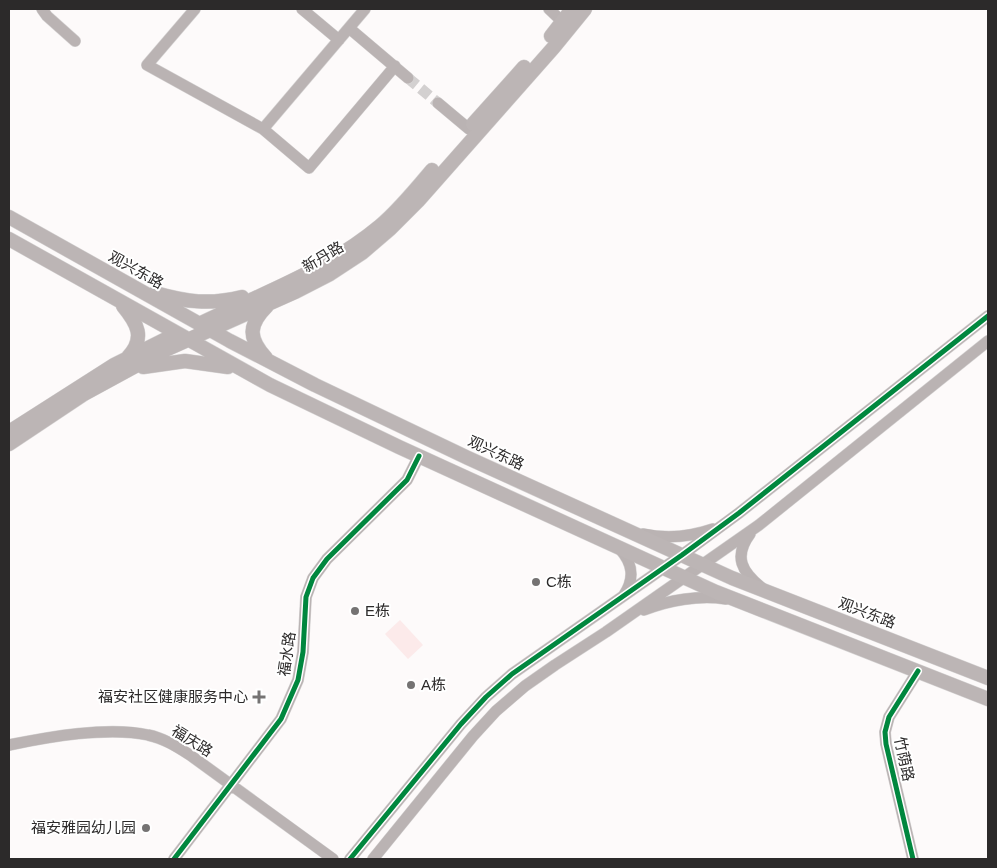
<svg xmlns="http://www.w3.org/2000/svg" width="997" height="868" viewBox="0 0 997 868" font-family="Helvetica,'Noto Sans SC',sans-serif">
	<rect width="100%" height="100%" fill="#fdfafa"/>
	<path fill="#fceaea" d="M 400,620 L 423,645 L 408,659 L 385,634 Z"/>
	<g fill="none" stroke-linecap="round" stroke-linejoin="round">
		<path stroke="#d3d0d0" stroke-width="11" stroke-dasharray="11 5.5" stroke-linecap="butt" d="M 408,78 L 438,103"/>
		<g stroke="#d7d5d5" stroke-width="12">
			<path id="minor" d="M 42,9 L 47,16 L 75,41
				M 195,9 L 147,65 L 263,129 L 365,9
				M 302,9 L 339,40
				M 549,9 L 568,27
				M 349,28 L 408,78
				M 438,103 L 469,129
				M 263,129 L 309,168 L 395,66
				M 643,534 C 667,539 690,537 713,529
				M 750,534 C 733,557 742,572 762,588
				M 620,549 C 633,564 635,578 624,595
				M 644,610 C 669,600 699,595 726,599
				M 9,745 C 48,737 108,726 148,735 C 163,738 176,746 190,755 L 333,859
				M 174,859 L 281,719 L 298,680 L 303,652 L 306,597 L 313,578 L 327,559 L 407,480 L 419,456
				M 350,859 L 461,724 L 486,697 L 512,674 L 682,555 L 739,513 L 988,316
				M 373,859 L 473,736 L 496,711 L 525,686 L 555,665 L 606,632 L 759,525 L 988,341
				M 913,859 L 886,744 L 885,732 L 889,717 L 918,671"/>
		</g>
		<g stroke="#d7d5d5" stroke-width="15">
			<path id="major" d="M 551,36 L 572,9
				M 473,124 L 524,67
				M 9,217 L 230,341 L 315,385 L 468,458 L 732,578 L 988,678
				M 9,239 L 270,385 L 399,447 L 716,592 L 988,699
				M 155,293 C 187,302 209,305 242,297
				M 123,306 C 137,323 146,338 128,357
				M 199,324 C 261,294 326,271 380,226 C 399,210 416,189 432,170
				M 266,358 C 248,338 248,325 267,306
				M 143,367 L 185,361 L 228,367
				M 9,432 L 114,365 L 166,339
				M 9,444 L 84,394 L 163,351 L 295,292 L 330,274 L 362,253 L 390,229 L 418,201 L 554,47 L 585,9"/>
		</g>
		<use href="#minor" stroke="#bab3b3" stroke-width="11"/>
		<use href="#major" stroke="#bcb5b5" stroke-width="14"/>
		<g stroke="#fff" stroke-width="8">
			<path id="cycleway" d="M 174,859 L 281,719 L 298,680 L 303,652 L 306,597 L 313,578 L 327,559 L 407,480 L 419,456
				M 350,859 L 461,724 L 486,697 L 512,674 L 682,555 L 739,513 L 988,316
				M 913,859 L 886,744 L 885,732 L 889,717 L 918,671"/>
		</g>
		<use href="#cycleway" stroke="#00873e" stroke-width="5"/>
	</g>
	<g fill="#757373" stroke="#fff" stroke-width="2">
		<circle cx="536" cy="582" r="5"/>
		<circle cx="355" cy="611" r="5"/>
		<circle cx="411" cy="685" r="5"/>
		<path d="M256.5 689.5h5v5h5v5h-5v5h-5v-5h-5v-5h5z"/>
		<circle cx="146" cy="828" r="5"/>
	</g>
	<g text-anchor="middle" stroke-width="4" stroke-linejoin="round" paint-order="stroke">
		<g font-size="15" fill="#2c2a2a" stroke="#fff">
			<text transform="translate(323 257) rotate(-31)" y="5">新丹路</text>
			<text transform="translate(136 270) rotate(29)" y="5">观兴东路</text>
			<text transform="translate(496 453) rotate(25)" y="5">观兴东路</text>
			<text transform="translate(867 613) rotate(21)" y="5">观兴东路</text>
			<text transform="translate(287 654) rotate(-82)" y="5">福水路</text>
			<text transform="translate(192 741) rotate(32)" y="5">福庆路</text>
			<text transform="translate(904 759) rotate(78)" y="5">竹荫路</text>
		</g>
		<g font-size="15" fill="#2c2a2a" stroke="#fff" text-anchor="start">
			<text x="546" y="587">C栋</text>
			<text x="365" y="616">E栋</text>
			<text x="421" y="690">A栋</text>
			<text x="248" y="702" text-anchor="end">福安社区健康服务中心</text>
			<text x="136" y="833" text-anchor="end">福安雅园幼儿园</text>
		</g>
	</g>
	<rect width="997" height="868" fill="none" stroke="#2c2a2a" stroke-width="20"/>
</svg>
